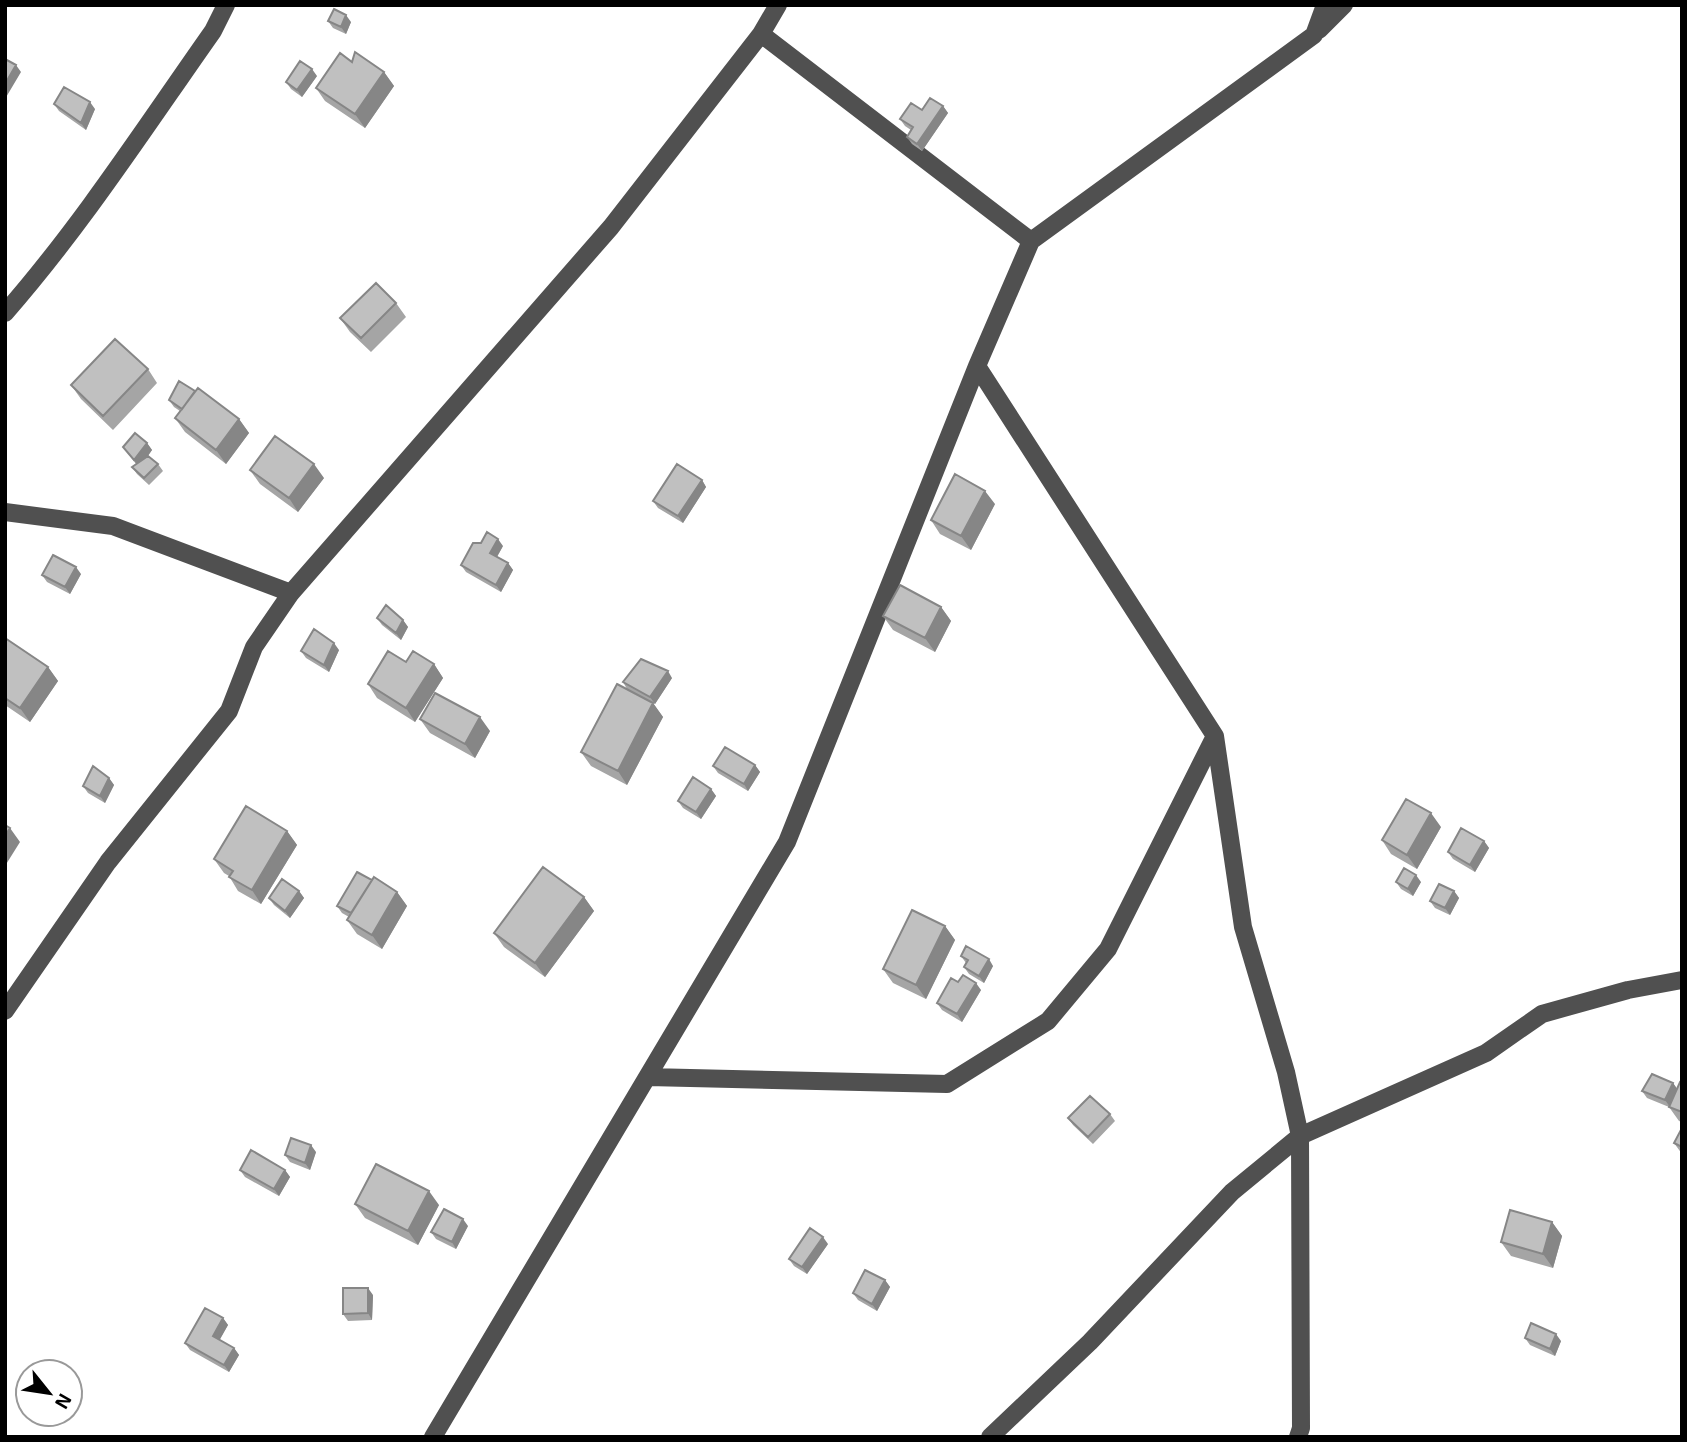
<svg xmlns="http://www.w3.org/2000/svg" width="1687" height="1442" viewBox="0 0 1687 1442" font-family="'Exo 2',sans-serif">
	<rect width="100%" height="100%" fill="#fff"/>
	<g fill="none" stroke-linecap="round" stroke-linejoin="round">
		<path stroke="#505050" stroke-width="18" d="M 1319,30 L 1344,5
			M 761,34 L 1031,241
			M 5,313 C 82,225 146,126 213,31 L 226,5
			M 977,366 L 1215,736 L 1243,927 L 1286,1072 L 1300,1136 L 1301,1428 L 1298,1437
			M 5,512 L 113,526 L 291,593
			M 5,1011 L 108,862 L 229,711 L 254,647 L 291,593 L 611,227 L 761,34 L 778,5
			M 648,1077 L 947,1084 L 1048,1021 L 1108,949 L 1215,736
			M 433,1437 L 787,842 L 977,366 L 1031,241 L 1314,35 L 1325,5
			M 990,1437 L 1090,1342 L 1232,1192 L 1300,1136 L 1486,1053 L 1542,1014 L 1628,990 L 1682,980"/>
	</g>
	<path fill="#a5a5a5" d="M 328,21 L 351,22 L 346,34 L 333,28 Z
		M 352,62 L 384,72 L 394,86 L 365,128 L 325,101 L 316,88 Z
		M 317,76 L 302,97 L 291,89 L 286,82 Z
		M 54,104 L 95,109 L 86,130 L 59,111 Z
		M 943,106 L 948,113 L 922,151 L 912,144 L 907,137 L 911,130 L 905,126 L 900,119 L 922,110 Z
		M 396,303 L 406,317 L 371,352 L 350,332 L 340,318 Z
		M 148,369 L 157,383 L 113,430 L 81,399 L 71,385 Z
		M 169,400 L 239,419 L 249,433 L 226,464 L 185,432 L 175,418 L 180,411 L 174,407 Z
		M 147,443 L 152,450 L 148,456 L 158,464 L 163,471 L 149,485 L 137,474 L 132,467 L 136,464 L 123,447 Z
		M 250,470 L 324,478 L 298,512 L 260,484 Z
		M 702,480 L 706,487 L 683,523 L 658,508 L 653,501 Z
		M 995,504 L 971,550 L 940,534 L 931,520 Z
		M 503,546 L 497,557 L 508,563 L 513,570 L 501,592 L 466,572 L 461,565 Z
		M 81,574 L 70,594 L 47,582 L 42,575 Z
		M 941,607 L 951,621 L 935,652 L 893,630 L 883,616 Z
		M 377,618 L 403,620 L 408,627 L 401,640 L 382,625 Z
		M 5,638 L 48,667 L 58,681 L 30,722 L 5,705 Z
		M 339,650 L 329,672 L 306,658 L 301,651 Z
		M 406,662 L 434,664 L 443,678 L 415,722 L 377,698 L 368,684 Z
		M 672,678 L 655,704 L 637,694 L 653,703 L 663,717 L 627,785 L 591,766 L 581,752 L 627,689 L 623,682 Z
		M 420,719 L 490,731 L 475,758 L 430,733 Z
		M 755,765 L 760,772 L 748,791 L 718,773 L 713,766 Z
		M 109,778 L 114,785 L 105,803 L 88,793 L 83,786 Z
		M 711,789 L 716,796 L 701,819 L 683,808 L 678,801 Z
		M 1441,827 L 1417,869 L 1391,854 L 1382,840 Z
		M 287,831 L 297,845 L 261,904 L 238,891 L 229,876 L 224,873 L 214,859 Z
		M 1484,841 L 1489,848 L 1475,872 L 1453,859 L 1448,852 Z
		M 372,880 L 397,892 L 407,906 L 382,949 L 357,934 L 347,920 L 349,917 L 342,913 L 337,906 Z
		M 1396,882 L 1421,882 L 1413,896 L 1401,889 Z
		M 299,891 L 304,898 L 290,918 L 274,905 L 269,898 Z
		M 1454,891 L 1459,898 L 1450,915 L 1435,908 L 1430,901 Z
		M 584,897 L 594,911 L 545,977 L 504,947 L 494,933 Z
		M 945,926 L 955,940 L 926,999 L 893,983 L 883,969 Z
		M 961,956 L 993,966 L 984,983 L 969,974 L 964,967 L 966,963 Z
		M 958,982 L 981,990 L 962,1022 L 942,1010 L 937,1003 Z
		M 1673,1083 L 1677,1089 L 1682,1083 L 1682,1122 L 1679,1121 L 1669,1107 L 1647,1098 L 1642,1091 Z
		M 1110,1114 L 1115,1121 L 1093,1144 L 1073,1125 L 1068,1118 Z
		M 1682,1128 L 1682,1154 L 1674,1143 Z
		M 316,1152 L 310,1170 L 290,1162 L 285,1155 Z
		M 240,1170 L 285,1170 L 290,1177 L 279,1196 L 245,1177 Z
		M 355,1204 L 439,1205 L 418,1245 L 365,1218 Z
		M 1552,1222 L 1562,1236 L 1553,1268 L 1511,1256 L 1501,1242 Z
		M 468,1226 L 456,1249 L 436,1239 L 431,1232 Z
		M 828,1244 L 807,1274 L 794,1266 L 789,1259 Z
		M 885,1280 L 890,1287 L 877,1311 L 858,1300 L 853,1293 Z
		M 373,1295 L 372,1320 L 348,1321 L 343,1314 Z
		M 223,1318 L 228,1325 L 219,1340 L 234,1348 L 239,1355 L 229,1372 L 190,1350 L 185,1343 Z
		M 1525,1338 L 1561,1341 L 1555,1356 L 1530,1345 Z"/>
	<path fill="#868686" d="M 346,15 L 351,22 L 346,34 L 341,27 Z
		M 16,65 L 21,72 L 5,99 L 5,84 Z
		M 312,69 L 317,76 L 302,97 L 297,90 Z
		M 384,72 L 394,86 L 365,128 L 355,114 Z
		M 90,102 L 95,109 L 86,130 L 81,123 Z
		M 943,106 L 948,113 L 922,151 L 917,144 Z
		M 239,419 L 249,433 L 226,464 L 216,450 Z
		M 147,443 L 152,450 L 139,468 L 134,460 Z
		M 314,464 L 324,478 L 298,512 L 289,498 Z
		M 702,480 L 706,487 L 683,523 L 678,516 Z
		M 985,491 L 995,504 L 971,550 L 961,536 Z
		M 498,539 L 503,546 L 495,560 L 490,553 Z
		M 508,563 L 513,570 L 501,592 L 496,585 Z
		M 76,567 L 81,574 L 70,594 L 65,587 Z
		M 941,607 L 951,621 L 935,652 L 925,638 Z
		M 403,620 L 408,627 L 401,640 L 396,633 Z
		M 334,643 L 339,650 L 329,672 L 324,665 Z
		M 434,664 L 443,678 L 415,722 L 406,708 Z
		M 48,667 L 58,681 L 30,722 L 20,708 Z
		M 668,671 L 672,678 L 655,704 L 650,697 Z
		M 653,703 L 663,717 L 627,785 L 618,771 Z
		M 480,717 L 490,731 L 475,758 L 465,744 Z
		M 755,765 L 760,772 L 748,791 L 744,784 Z
		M 109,778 L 114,785 L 105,803 L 100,796 Z
		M 711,789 L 716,796 L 701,819 L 696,812 Z
		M 1431,813 L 1441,827 L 1417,869 L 1407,855 Z
		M 10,828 L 20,842 L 5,866 L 5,836 Z
		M 287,831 L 297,845 L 261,904 L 252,890 Z
		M 1484,841 L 1489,848 L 1475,872 L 1470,865 Z
		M 1416,875 L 1421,882 L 1413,896 L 1408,889 Z
		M 299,891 L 304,898 L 290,918 L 285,911 Z
		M 1454,891 L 1459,898 L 1450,915 L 1445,908 Z
		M 397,892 L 407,906 L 382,949 L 372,935 Z
		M 584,897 L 594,911 L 545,977 L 535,963 Z
		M 945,926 L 955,940 L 926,999 L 916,985 Z
		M 989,959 L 993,966 L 984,983 L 979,976 Z
		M 976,983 L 981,990 L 962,1022 L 957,1014 Z
		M 1673,1083 L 1678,1090 L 1670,1107 L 1665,1100 Z
		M 311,1145 L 316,1152 L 310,1170 L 305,1163 Z
		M 285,1170 L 290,1177 L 279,1196 L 274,1189 Z
		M 429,1191 L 439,1205 L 418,1245 L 408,1231 Z
		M 463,1219 L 468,1226 L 456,1249 L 452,1242 Z
		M 1552,1222 L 1562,1236 L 1553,1268 L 1543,1254 Z
		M 823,1237 L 828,1244 L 807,1274 L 802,1267 Z
		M 885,1280 L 890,1287 L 877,1311 L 872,1304 Z
		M 368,1288 L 373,1295 L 372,1320 L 368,1313 Z
		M 223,1318 L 228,1325 L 218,1343 L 213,1336 Z
		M 1556,1334 L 1561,1341 L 1555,1356 L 1550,1349 Z
		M 234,1348 L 239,1355 L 229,1372 L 224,1365 Z"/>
	<path fill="#c0c0c0" stroke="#868686" stroke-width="2" d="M 334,9 L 346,15 L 341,27 L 328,21 Z
		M 355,52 L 384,72 L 355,114 L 316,88 L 340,53 L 352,62 Z
		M 5,59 L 16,65 L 5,84 Z
		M 300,61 L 312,69 L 297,90 L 286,82 Z
		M 64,87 L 90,102 L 81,123 L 54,104 Z
		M 930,98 L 943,106 L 917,144 L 907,137 L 913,127 L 900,119 L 911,103 L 922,110 Z
		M 376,283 L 396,303 L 361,338 L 340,318 Z
		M 115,339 L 148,369 L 103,416 L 71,385 Z
		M 179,381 L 195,391 L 182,409 L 169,400 Z
		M 198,388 L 239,419 L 216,450 L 175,418 Z
		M 135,433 L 147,443 L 134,460 L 123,447 Z
		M 275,436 L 314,464 L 289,498 L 250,470 Z
		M 148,456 L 158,464 L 144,478 L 132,467 Z
		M 677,464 L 702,480 L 678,516 L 653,501 Z
		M 955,474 L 985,491 L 961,536 L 931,520 Z
		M 487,532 L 498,539 L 490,553 L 508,563 L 496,585 L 461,565 L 473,543 L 481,543 Z
		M 53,555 L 76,567 L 65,587 L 42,575 Z
		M 900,585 L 941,607 L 925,638 L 883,616 Z
		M 386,605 L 403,620 L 396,633 L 377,618 Z
		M 314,629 L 334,643 L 324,665 L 301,651 Z
		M 5,638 L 48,667 L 20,708 L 5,698 Z
		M 388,651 L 406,662 L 413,651 L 434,664 L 406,708 L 368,684 Z
		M 641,659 L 668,671 L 650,697 L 623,682 Z
		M 617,684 L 653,703 L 618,771 L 581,752 Z
		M 435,693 L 480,717 L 465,744 L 420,719 Z
		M 725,747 L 755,765 L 744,784 L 713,766 Z
		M 93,766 L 109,778 L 100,796 L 83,786 Z
		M 693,777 L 711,789 L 696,812 L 678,801 Z
		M 1406,799 L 1431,813 L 1407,855 L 1382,840 Z
		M 246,806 L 287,831 L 252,890 L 229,877 L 233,871 L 214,859 Z
		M 5,825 L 10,828 L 5,836 Z
		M 1461,828 L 1484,841 L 1470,865 L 1448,852 Z
		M 543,867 L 584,897 L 535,963 L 494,933 Z
		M 1404,868 L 1416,875 L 1408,889 L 1396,882 Z
		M 357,872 L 372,880 L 351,913 L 337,906 Z
		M 374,877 L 397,892 L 372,935 L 347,920 Z
		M 282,879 L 299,891 L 285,911 L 269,898 Z
		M 1439,884 L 1454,891 L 1445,908 L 1430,901 Z
		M 912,910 L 945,926 L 916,985 L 883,969 Z
		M 966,946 L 989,959 L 979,976 L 964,967 L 968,960 L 961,956 Z
		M 963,975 L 976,983 L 957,1014 L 937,1003 L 951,978 L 958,982 Z
		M 1652,1074 L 1673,1083 L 1665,1100 L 1642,1091 Z
		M 1680,1082 L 1682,1083 L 1682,1112 L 1669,1107 Z
		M 1090,1096 L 1110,1114 L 1088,1137 L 1068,1118 Z
		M 1682,1128 L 1682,1147 L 1674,1143 Z
		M 291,1138 L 311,1145 L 305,1163 L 285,1155 Z
		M 251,1150 L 285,1170 L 274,1189 L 240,1170 Z
		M 376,1164 L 429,1191 L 408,1231 L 355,1204 Z
		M 444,1209 L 463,1219 L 452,1242 L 431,1232 Z
		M 1510,1210 L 1552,1222 L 1543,1254 L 1501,1242 Z
		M 810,1228 L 823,1237 L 802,1267 L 789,1259 Z
		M 865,1270 L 885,1280 L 872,1304 L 853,1293 Z
		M 343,1288 L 368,1288 L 368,1313 L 343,1314 Z
		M 205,1308 L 223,1318 L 213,1336 L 234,1348 L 224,1365 L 185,1343 Z
		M 1531,1323 L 1556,1334 L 1550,1349 L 1525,1338 Z"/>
	<rect width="1687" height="1442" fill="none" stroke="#000000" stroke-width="14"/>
	<g transform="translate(49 1393) rotate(120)"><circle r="33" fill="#ffffff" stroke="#999999" stroke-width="2"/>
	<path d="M0-5L12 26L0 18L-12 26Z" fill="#000000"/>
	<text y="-10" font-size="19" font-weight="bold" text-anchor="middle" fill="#000000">N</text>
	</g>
</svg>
